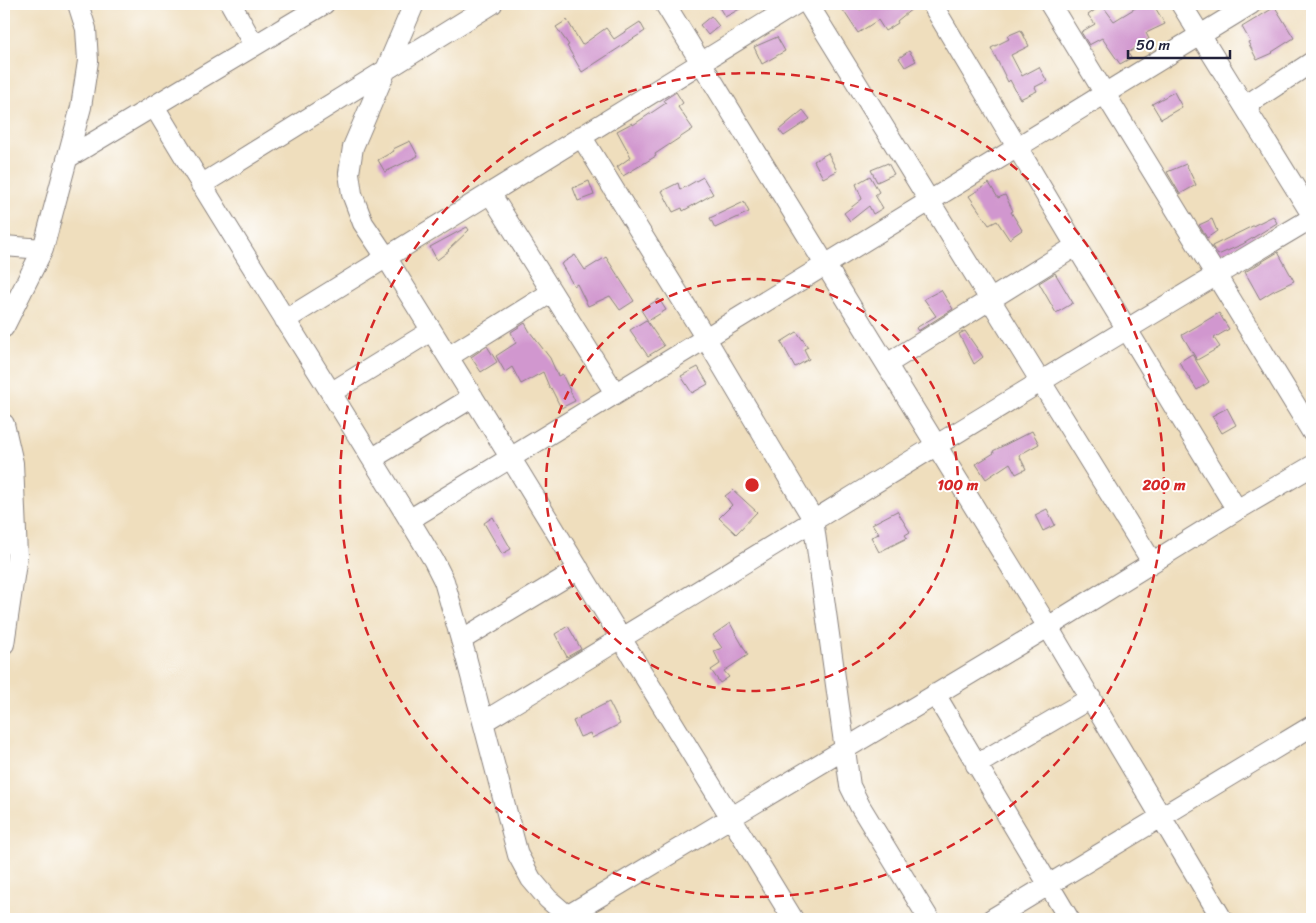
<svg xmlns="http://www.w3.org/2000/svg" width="1316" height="923" viewBox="0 0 1316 923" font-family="Sriracha,sans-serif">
	<rect width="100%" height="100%" fill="#fff"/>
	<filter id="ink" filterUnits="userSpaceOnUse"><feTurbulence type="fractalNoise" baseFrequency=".02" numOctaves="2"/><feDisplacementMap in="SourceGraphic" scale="10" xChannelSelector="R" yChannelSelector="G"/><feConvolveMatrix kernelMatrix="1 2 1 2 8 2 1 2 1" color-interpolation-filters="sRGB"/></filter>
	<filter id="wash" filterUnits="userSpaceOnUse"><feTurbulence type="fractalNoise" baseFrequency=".0096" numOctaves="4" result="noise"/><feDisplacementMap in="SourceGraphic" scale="20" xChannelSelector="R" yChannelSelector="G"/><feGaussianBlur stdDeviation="1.12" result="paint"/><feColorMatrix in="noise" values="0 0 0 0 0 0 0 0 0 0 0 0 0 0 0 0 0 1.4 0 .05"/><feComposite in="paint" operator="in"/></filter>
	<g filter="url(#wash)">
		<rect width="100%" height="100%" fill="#efdebd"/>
		<g id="blocks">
			<path fill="#d197cf" d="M 717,4 L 749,4 L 725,17 Z
				M 839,4 L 856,4 L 860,10 L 869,4 L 918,4 L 897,21 L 898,23 L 885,31 L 878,20 L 858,33 Z
				M 1142,4 L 1153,4 L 1165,24 L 1146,33 L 1149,39 L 1128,53 L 1131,58 L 1120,64 L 1102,38 L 1089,45 L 1081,32 L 1095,24 L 1088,15 L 1102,5 L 1114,21 Z
				M 1275,7 L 1294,38 L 1272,52 L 1273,53 L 1257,60 L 1248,42 L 1250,41 L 1242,27 Z
				M 711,16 L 719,26 L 708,35 L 700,25 Z
				M 567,20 L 582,45 L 606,28 L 614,39 L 640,22 L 645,31 L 582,72 L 567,46 L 569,45 L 556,27 Z
				M 1021,30 L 1029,46 L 1011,55 L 1022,76 L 1039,67 L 1047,81 L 1035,87 L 1037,91 L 1020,99 L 1010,80 L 1008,82 L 991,48 L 1009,39 L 1007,36 Z
				M 777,37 L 785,51 L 762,64 L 754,47 Z
				M 909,51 L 916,61 L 905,67 L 899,58 Z
				M 676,92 L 683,103 L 678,107 L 693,129 L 655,154 L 656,156 L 623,176 L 617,167 L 631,157 L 617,131 L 632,123 L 633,125 L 666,103 L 664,100 Z
				M 1174,92 L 1182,107 L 1161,119 L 1152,104 Z
				M 803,110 L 810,119 L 784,136 L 779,130 Z
				M 410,141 L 418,156 L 385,172 L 378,160 L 394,151 L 393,149 Z
				M 828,153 L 837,171 L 823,178 L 814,161 Z
				M 888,163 L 894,174 L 877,182 L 871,170 Z
				M 1186,164 L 1196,185 L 1180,194 L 1167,172 Z
				M 870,176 L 879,192 L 875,195 L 883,208 L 873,214 L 869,206 L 850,221 L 844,213 L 862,199 L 856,184 Z
				M 703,177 L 713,194 L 683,211 L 682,208 L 673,212 L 662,191 L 678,183 L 680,190 Z
				M 589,181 L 594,195 L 578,201 L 573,188 Z
				M 989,183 L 998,198 L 1005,195 L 1013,211 L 1011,212 L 1022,230 L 1009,239 L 997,221 L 989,225 L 969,196 Z
				M 744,202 L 749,212 L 715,228 L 710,218 Z
				M 1273,216 L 1277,223 L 1243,244 L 1218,255 L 1212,246 Z
				M 1212,219 L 1217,231 L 1207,238 L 1199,225 Z
				M 467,227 L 469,230 L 448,250 L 449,251 L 437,260 L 430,247 Z
				M 1278,252 L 1294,281 L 1273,291 L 1260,299 L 1245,272 Z
				M 575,255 L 585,270 L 606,257 L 634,301 L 620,310 L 610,296 L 588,306 L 577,284 L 574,286 L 561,264 Z
				M 1055,273 L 1073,303 L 1056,313 L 1039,283 Z
				M 941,290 L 953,309 L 918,331 L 916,328 L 936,316 L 924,299 Z
				M 659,299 L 666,310 L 648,321 L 641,310 Z
				M 1219,313 L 1229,329 L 1214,338 L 1220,347 L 1197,360 L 1182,335 Z
				M 646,320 L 664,346 L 648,356 L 630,330 Z
				M 525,323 L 530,332 L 550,358 L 558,376 L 562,374 L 575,401 L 561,408 L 551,388 L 550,389 L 543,372 L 521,384 L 512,367 L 505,372 L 496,356 L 516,343 L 511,332 Z
				M 965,331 L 983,357 L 974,364 L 959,334 Z
				M 797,332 L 808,347 L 804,349 L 809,359 L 795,367 L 781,342 Z
				M 487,346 L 497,362 L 481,372 L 471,357 Z
				M 1192,354 L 1209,382 L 1197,390 L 1179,362 Z
				M 698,367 L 708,384 L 692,393 L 681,376 Z
				M 1227,408 L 1236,425 L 1222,433 L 1212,416 Z
				M 1032,431 L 1039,444 L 1019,455 L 1026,469 L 1016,474 L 1010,463 L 986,479 L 976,464 L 994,453 L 993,451 Z
				M 733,490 L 757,512 L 736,534 L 719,518 L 732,505 L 725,496 Z
				M 1047,509 L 1055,525 L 1043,531 L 1035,515 Z
				M 897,511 L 910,532 L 905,535 L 907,538 L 879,552 L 871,537 L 879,534 L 872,524 Z
				M 493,517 L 511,549 L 502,554 L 484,523 Z
				M 730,623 L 748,655 L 724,671 L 729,677 L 720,683 L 711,670 L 720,664 L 714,651 L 722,648 L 713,635 Z
				M 568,626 L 581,649 L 567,657 L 555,634 Z
				M 609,702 L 620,724 L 592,738 L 590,733 L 580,737 L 573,721 L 580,718 L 579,717 Z"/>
		</g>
	</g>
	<g filter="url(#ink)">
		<use href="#blocks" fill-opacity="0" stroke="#88807c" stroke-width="1"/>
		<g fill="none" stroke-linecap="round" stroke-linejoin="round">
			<g stroke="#88807c" stroke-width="22">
				<path id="minor" d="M 231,4 L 254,45
					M 414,4 L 353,147 L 349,173 L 352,194 L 363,223 L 386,257 L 510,457 L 793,919
					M 665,4 L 1048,627 L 1222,919
					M 808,4 L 1152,562
					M 932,4 L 1076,246 L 1237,510
					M 1050,4 L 1312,432
					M 1181,4 L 1312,215
					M 154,106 C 245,259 343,408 434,561 L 444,581 L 466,657 L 518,855 L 531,879 L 548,899 L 571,919
					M 1245,106 L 1312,62
					M 581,136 L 705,337 L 813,519 L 850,786 L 860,806 L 929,919
					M 69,157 L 324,4
					M 201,185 L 492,4
					M 490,193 L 615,393
					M 4,246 L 43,249
					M 285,320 L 796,4
					M 4,327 L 43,249 L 81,107 L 88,61 L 86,29 L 78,4
					M 448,357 L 552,292
					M 887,364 L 1076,246
					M 332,392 L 431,331
					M 4,424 L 13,463 L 17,556 L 4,644
					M 373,458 L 473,397
					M 409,520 L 1251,4
					M 461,640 L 579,569
					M 935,694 L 1069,919
					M 483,722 C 760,555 1034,383 1312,218
					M 976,765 L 1091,698
					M 567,916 L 1048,627 L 1237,510 L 1312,466
					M 992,919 L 1312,726"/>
			</g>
			<use href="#minor" stroke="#fff" stroke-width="20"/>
		</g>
	</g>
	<g fill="none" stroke="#d62828" stroke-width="2.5" stroke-dasharray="9 6">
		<circle cx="752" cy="485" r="206"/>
		<circle cx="752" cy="485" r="412"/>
	</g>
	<circle cx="752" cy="485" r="8" fill="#d62828" stroke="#fff" stroke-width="2.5"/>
	<g font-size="15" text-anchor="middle" font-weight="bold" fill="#d62828" stroke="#fff" stroke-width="4" stroke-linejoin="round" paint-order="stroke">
		<text x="958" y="490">100 m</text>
		<text x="1164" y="490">200 m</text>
	</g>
	<rect width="1316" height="923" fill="none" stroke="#fff" stroke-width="20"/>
	<path d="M1128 50v8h102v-8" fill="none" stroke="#22223b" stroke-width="2.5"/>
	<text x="1136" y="50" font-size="15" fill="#22223b" stroke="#ffffff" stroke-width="4" paint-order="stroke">50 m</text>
</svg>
